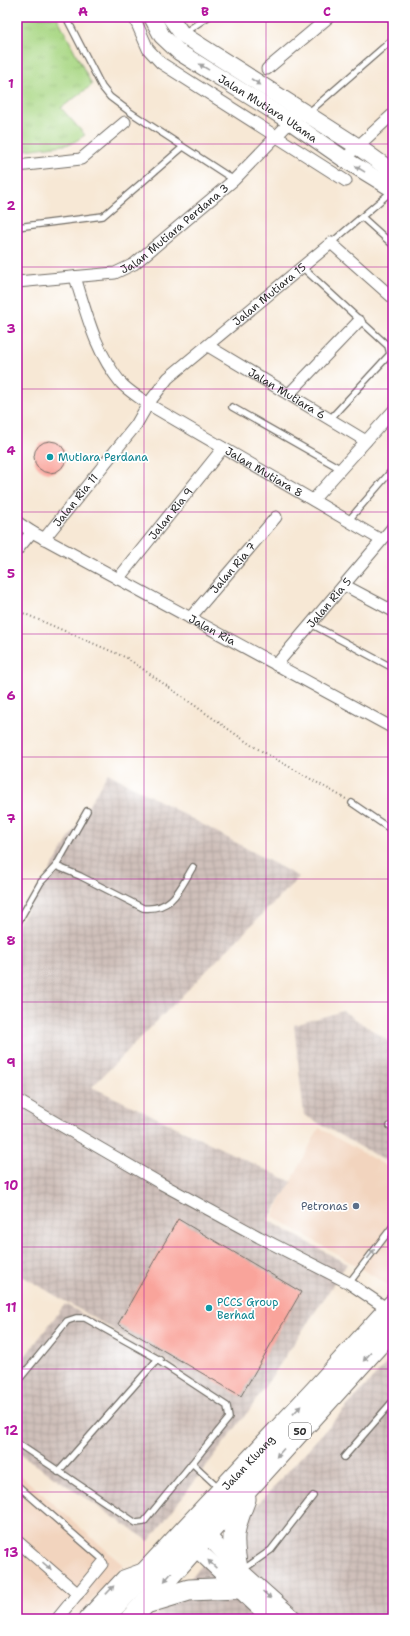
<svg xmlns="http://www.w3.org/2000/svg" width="410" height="1636" viewBox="0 0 410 1636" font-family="'Shantell Sans',sans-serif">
	<defs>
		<pattern id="industrial-grid" width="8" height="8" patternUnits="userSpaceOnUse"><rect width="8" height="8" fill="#cfc0ba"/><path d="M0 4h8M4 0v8" fill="none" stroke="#b2a5a0"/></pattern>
		<pattern id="park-tufts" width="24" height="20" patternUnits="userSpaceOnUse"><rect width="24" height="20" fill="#aad886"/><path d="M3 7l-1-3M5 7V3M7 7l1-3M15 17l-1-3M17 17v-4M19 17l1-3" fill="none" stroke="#92ba74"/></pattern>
	</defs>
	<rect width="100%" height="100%" fill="#fff"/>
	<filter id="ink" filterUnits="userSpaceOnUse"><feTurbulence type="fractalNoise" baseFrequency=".025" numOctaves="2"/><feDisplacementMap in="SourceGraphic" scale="8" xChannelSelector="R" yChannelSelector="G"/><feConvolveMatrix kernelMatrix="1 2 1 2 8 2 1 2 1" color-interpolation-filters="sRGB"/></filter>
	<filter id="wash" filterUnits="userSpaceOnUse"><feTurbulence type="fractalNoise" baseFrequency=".012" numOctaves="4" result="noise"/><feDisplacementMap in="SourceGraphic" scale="16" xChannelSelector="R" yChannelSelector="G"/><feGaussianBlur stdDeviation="0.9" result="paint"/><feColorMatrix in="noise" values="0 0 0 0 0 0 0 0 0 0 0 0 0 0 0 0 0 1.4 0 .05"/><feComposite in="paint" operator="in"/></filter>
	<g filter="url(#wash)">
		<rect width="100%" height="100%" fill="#f7e8d5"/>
		<path fill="#f2d4be" d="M 319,1128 L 393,1170 L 393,1283 L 390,1286 L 273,1216 Z
			M 17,1472 L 123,1565 L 75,1619 L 17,1619 Z"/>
		<path fill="url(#industrial-grid)" d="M 108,773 L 299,877 L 92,1087 L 292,1182 L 268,1220 L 347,1264 L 250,1409 L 149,1541 L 17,1452 L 17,1367 L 65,1304 L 215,1389 L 17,1273 L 17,926 Z
			M 343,1011 L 393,1044 L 393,1165 L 304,1115 L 294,1025 Z
			M 393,1356 L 393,1619 L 153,1619 Z"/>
		<path fill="url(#park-tufts)" stroke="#6a8258" d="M 17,17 L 57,17 L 92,85 L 61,108 L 85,135 L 71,144 L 17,151 Z"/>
		<g id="blocks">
			<path fill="#f9a49b" d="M34 457a16 16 0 1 1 32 0a16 16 0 1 1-32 0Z
				M 178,1219 L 301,1292 L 241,1396 L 118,1324 Z"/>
		</g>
	</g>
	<g filter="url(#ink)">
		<use href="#blocks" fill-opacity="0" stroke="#726d66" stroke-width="1"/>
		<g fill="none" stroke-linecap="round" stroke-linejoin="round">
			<g stroke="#726d66" stroke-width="8">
				<path id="lane" d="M 66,17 L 102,87 L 110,97 L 130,112 L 234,180
					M 185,32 L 208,17
					M 308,113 L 393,39
					M 362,217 L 393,245
					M 17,227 L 103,216 L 183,147
					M 331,243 L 392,191
					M 302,267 L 388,346 L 390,354 L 330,419
					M 232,407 L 341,469
					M 348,521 L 393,469
					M 311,624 L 393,668
					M 352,803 L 393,831
					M 56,866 L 87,811
					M 17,924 L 41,882 L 56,866 L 80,876 L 143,908 C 173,911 180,888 193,867
					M 390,1126 L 393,1128
					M 349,1283 L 393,1226
					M 17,1382 L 67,1321 L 76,1318 L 85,1318 L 160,1360 L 157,1360 L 227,1406 L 229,1418 L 144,1522 L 136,1523 L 17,1443
					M 344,1457 L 393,1401
					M 192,1463 L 218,1487
					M 58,1472 L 157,1360
					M 17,1485 L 101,1558 L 102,1564
					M 241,1571 L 271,1550 L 313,1496"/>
			</g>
			<g stroke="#726d66" stroke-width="13">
				<g id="street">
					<path d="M 134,17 L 148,49 L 161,63 L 346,181"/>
					<path d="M 267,69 L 329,17"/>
					<path d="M 344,159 L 393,114"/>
					<path d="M 17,166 L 81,159 L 125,122"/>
					<path id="s1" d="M 75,277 C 87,315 95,351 121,383 C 128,391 139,397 148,404 L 381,540"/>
					<path id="s2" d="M 17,282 L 115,273 L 134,264 L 234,180 L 295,117"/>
					<path id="s3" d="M 208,346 L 366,441"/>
					<path d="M 289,394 L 359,321"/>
					<path d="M 313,500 L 393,411"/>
					<path id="s4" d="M 17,522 L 32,532 L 393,728"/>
					<path id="s5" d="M 44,539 L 136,425 L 148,404 L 168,378 L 331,243 L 393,298"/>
					<path d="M 17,550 L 32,532"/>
					<path id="s6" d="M 118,579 L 223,448"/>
					<path d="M 344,585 L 393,611"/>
					<path id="s7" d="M 190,618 L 276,517"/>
					<path id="s8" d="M 276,665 L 393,527"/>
					<path d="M 17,1100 L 160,1183 L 259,1237 L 349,1283 L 389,1310"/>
					<path d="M 17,1541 L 78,1594"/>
					<path d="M 57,1619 L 102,1564"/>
					<path d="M 83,1619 L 123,1576 L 145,1568"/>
				</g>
			</g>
			<g stroke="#726d66" stroke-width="18">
				<g id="secondary">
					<path id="s9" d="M 152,17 L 162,36 L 179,52 L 291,122 L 344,159 L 393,189"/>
					<path d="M 170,17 L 182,34 L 357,146 L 393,172"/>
					<path d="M 199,1526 L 237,1568 L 294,1619"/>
					<path d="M 186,1539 L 271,1619"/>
				</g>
			</g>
			<g stroke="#726d66" stroke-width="23">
				<g id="highway">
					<path d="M 237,1568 C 231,1536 233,1529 245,1499"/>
					<path d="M 146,1603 L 189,1590 L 238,1588"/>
					<path id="s10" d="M 102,1619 L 316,1390 L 393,1305"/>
					<path d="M 131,1619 L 194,1548 L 393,1328"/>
				</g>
			</g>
			<path stroke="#726d66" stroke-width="2" stroke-dasharray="1 3" stroke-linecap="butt" d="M 17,609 L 23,613 L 127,658 L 251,745 L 346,799"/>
			<use href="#lane" stroke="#fff" stroke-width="5.5"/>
			<use href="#street" stroke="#fff" stroke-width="11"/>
			<use href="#secondary" stroke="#fff" stroke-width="16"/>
			<use href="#highway" stroke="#fff" stroke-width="21"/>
		</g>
		<defs><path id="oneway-solid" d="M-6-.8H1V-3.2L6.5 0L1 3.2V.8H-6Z"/></defs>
		<g fill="#a0a0a0">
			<use href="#oneway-solid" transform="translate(204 67) rotate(-148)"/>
			<use href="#oneway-solid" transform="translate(256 82) rotate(33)"/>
			<use href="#oneway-solid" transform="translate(360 169) rotate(-148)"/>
			<use href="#oneway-solid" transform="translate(371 1254) rotate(-53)"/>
			<use href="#oneway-solid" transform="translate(367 1357) rotate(132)"/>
			<use href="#oneway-solid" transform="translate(297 1410) rotate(-47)"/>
			<use href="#oneway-solid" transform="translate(280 1453) rotate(132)"/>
			<use href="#oneway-solid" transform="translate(212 1564) rotate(-137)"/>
			<use href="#oneway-solid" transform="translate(47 1566) rotate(41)"/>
			<use href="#oneway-solid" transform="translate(168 1577) rotate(131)"/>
			<use href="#oneway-solid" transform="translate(110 1590) rotate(-47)"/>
			<use href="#oneway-solid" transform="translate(267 1595) rotate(42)"/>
		</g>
	</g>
	<path fill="none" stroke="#b5179e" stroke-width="1" stroke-opacity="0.55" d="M 144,17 L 144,1619M 266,17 L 266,1619M 17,144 L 393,144M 17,267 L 393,267M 17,389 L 393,389M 17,512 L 393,512M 17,634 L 393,634M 17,757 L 393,757M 17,879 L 393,879M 17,1002 L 393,1002M 17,1124 L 393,1124M 17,1247 L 393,1247M 17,1369 L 393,1369M 17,1492 L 393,1492"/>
	<g fill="#0f9aa8" stroke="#fff" stroke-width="1.5">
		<circle cx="50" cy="457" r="4"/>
		<circle cx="209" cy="1308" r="4"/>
	</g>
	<circle fill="#5c6f8a" stroke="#fff" stroke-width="1.5" cx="356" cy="1206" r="4"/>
	<g text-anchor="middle" stroke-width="3.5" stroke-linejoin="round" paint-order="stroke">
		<rect fill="#fff" stroke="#6b6b6b" stroke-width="1" x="289" y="1423" width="22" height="16" rx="3"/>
		<g font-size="10" font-weight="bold" fill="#2b2b2b">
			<text x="300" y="1435">50</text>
		</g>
		<g font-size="11" fill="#2b2b2b" stroke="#fff">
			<text dy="4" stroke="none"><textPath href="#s9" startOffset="150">Jalan Mutiara Utama</textPath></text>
			<text dy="4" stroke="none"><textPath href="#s2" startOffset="173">Jalan Mutiara Perdana 3</textPath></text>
			<text dy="4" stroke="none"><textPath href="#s5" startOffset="335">Jalan Mutiara 15</textPath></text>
			<text dy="4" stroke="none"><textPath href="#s3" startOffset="92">Jalan Mutiara 6</textPath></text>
			<text dy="4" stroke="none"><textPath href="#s1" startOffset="285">Jalan Mutiara 8</textPath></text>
			<text dy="4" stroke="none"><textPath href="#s5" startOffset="50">Jalan Ria 11</textPath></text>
			<text dy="4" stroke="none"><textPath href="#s6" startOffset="84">Jalan Ria 9</textPath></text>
			<text dy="4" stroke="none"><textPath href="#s7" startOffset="66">Jalan Ria 7</textPath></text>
			<text dy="4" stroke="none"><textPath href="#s8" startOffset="82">Jalan Ria 5</textPath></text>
			<text dy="4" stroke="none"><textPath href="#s4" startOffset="223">Jalan Ria</textPath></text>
			<text dy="4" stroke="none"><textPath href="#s10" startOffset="214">Jalan Kluang</textPath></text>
		</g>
		<g font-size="11" fill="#0d838f" stroke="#fff" text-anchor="start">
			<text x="58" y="461">Mutiara Perdana</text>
			<text x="217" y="1306">PCCS Group<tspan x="217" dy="13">Berhad</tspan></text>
		</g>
		<g font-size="11" fill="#4e5e75" stroke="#fff" text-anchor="end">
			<text x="348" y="1210">Petronas</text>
		</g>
	</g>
	<rect width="410" height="1636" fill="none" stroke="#fff" stroke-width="44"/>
	<rect x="22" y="22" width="366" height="1592" fill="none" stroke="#b5179e" stroke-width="1.5"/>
	<g font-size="13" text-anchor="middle" font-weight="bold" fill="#b5179e">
		<text x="83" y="16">A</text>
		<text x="205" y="16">B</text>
		<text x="327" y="16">C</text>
		<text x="11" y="88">1</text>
		<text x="11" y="210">2</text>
		<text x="11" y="333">3</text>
		<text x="11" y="455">4</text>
		<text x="11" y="578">5</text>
		<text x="11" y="700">6</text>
		<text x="11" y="823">7</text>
		<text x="11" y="945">8</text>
		<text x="11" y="1067">9</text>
		<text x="11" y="1190">10</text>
		<text x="11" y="1312">11</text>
		<text x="11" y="1435">12</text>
		<text x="11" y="1557">13</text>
	</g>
</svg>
